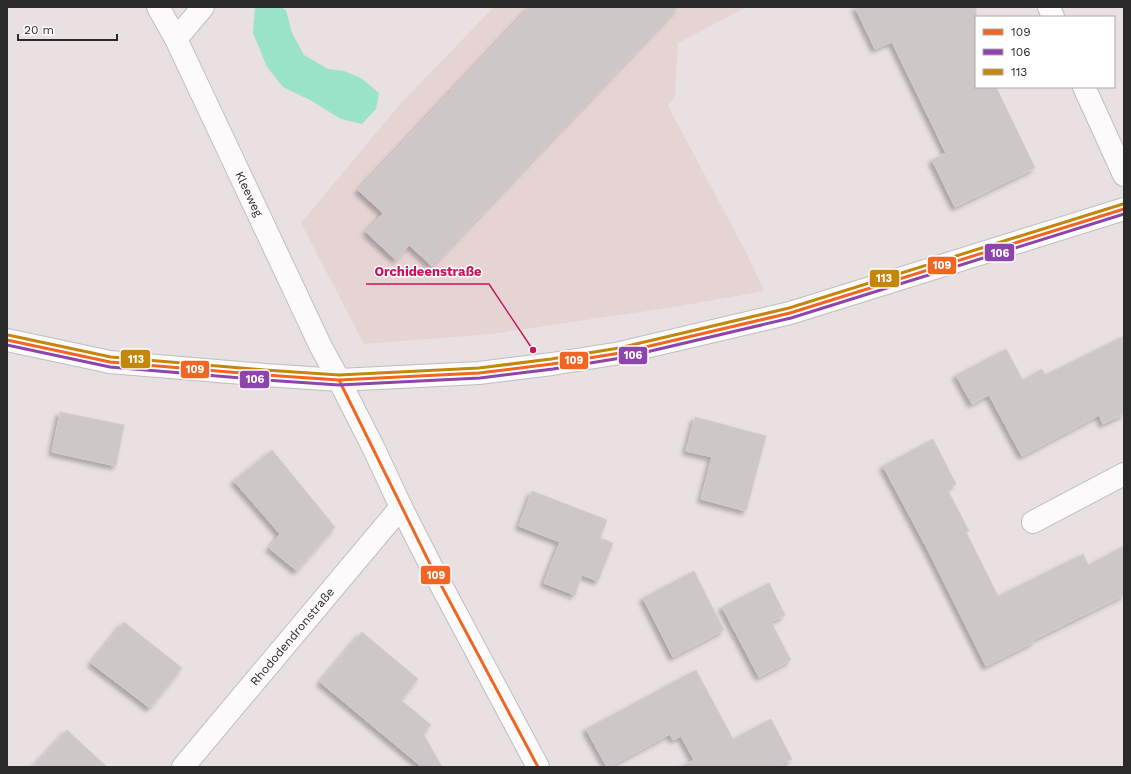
<svg xmlns="http://www.w3.org/2000/svg" width="1131" height="774" viewBox="0 0 1131 774" font-family="'Work Sans',sans-serif">
	<defs>
		<filter id="shadow"><feDropShadow dx="-3.5" dy="3.5" stdDeviation="2" flood-color="#0004"/></filter>
	</defs>
	<rect width="100%" height="100%" fill="#e8e0e1"/>
	<path fill="#e6d4d4" d="M 494,7 L 747,7 L 678,43 L 675,96 L 668,106 L 748,256 L 764,291 L 680,306 L 491,334 L 364,344 L 301,223 L 401,103 Z"/>
	<path fill="#9ae2c8" d="M 255,7 L 280,7 L 286,10 L 292,33 L 304,55 L 328,69 L 344,71 L 361,78 L 379,93 L 376,109 L 362,124 L 341,119 L 312,101 L 283,87 L 267,67 L 253,33 Z"/>
	<path fill="#cdc7c7" stroke="#d3cccd" filter="url(#shadow)" d="M 530,7 L 678,7 L 432,266 L 409,245 L 396,260 L 366,232 L 383,213 L 358,190 Z
		M 855,7 L 976,7 L 976,87 L 996,87 L 1035,168 L 955,207 L 932,160 L 946,153 L 892,42 L 875,49 Z
		M 1124,336 L 1124,414 L 1103,424 L 1099,415 L 1022,456 L 989,395 L 972,404 L 956,375 L 1006,349 L 1023,380 L 1042,369 L 1045,375 Z
		M 60,412 L 124,425 L 116,466 L 52,452 Z
		M 695,417 L 766,436 L 746,511 L 701,499 L 712,457 L 686,451 Z
		M 933,439 L 956,484 L 947,489 L 969,531 L 966,532 L 998,596 L 1083,554 L 1088,565 L 1124,546 L 1124,595 L 1033,640 L 1034,642 L 986,666 L 929,552 L 883,466 Z
		M 272,450 L 335,527 L 297,571 L 269,548 L 280,534 L 234,481 Z
		M 532,491 L 607,520 L 600,538 L 613,543 L 598,581 L 582,575 L 575,595 L 544,583 L 560,542 L 519,526 Z
		M 694,571 L 724,630 L 673,657 L 643,598 Z
		M 769,583 L 785,615 L 771,622 L 791,660 L 759,677 L 722,607 Z
		M 124,622 L 182,668 L 150,708 L 91,663 Z
		M 362,632 L 418,679 L 401,700 L 431,725 L 423,733 L 442,767 L 422,767 L 320,682 Z
		M 696,670 L 733,739 L 771,719 L 792,759 L 777,767 L 680,767 L 694,760 L 681,736 L 673,740 L 670,734 L 609,767 L 607,767 L 586,729 Z
		M 67,730 L 107,767 L 33,767 Z"/>
	<g fill="none" stroke-linecap="round" stroke-linejoin="round">
		<g stroke="#bebebe" stroke-width="24">
			<g id="minor">
				<path id="s1" d="M 158,7 L 176,39 L 321,347 L 339,380 L 374,449 L 401,507 L 433,570 L 538,767"/>
				<path d="M 1049,7 L 1053,17"/>
				<path d="M 176,39 L 203,7"/>
				<path d="M 1084,87 L 1124,175"/>
				<path d="M 1033,522 L 1124,474"/>
				<path id="s2" d="M 183,767 L 401,507"/>
			</g>
		</g>
		<g stroke="#bebebe" stroke-width="24">
			<path id="tertiary" d="M 7,340 L 110,362 L 265,375 L 339,380 L 479,373 L 552,364 L 620,353 L 790,313 L 1124,209"/>
		</g>
		<use href="#minor" stroke="#fcfafa" stroke-width="22"/>
		<use href="#tertiary" stroke="#fcfafa" stroke-width="22"/>
		<g stroke="#fff" stroke-width="6">
			<path id="bus-1" d="M 7,340 L 110,362 L 265,375 L 339,380 L 479,373 L 552,364 L 620,353 L 790,313 L 1124,209
				M 339,380 L 433,570 L 538,767"/>
		</g>
		<g stroke="#fff" stroke-width="6">
			<path id="bus-2" d="M 7,345 L 110,367 L 265,380 L 339,385 L 480,378 L 553,369 L 621,358 L 791,318 L 1124,214"/>
		</g>
		<g stroke="#fff" stroke-width="6">
			<path id="bus-3" d="M 8,335 L 111,357 L 265,370 L 339,375 L 479,368 L 551,359 L 619,348 L 789,308 L 1123,204"/>
		</g>
		<use href="#bus-1" stroke="#f26522" stroke-width="3"/>
		<use href="#bus-2" stroke="#8e44ad" stroke-width="3"/>
		<use href="#bus-3" stroke="#c4870a" stroke-width="3"/>
	</g>
	<g text-anchor="middle" stroke-width="3" stroke-linejoin="round" paint-order="stroke">
		<g font-size="12" fill="#2a2a2a" stroke="#fff">
			<text dy="4" stroke="none"><textPath href="#s1" startOffset="208">Kleeweg</textPath></text>
			<text dy="4" stroke="none"><textPath href="#s2" startOffset="170">Rhododendronstraße</textPath></text>
		</g>
	</g>
	<path fill="none" stroke="#c2185b" stroke-width="1.5" d="M533 350L489 284H366"/>
	<circle fill="#c2185b" stroke="#fff" stroke-width="1.5" cx="533" cy="350" r="4"/>
	<g font-size="13" text-anchor="middle" font-weight="bold" fill="#c2185b" stroke="#fff" stroke-width="3" stroke-linejoin="round" paint-order="stroke">
		<text x="428" y="276">Orchideenstraße</text>
	</g>
	<g stroke="#fff" stroke-width="1.5">
		<rect x="984" y="243" width="31" height="19" rx="4" fill="#8e44ad"/>
		<rect x="927" y="256" width="30" height="19" rx="4" fill="#f26522"/>
		<rect x="869" y="269" width="31" height="19" rx="4" fill="#c4870a"/>
		<rect x="618" y="346" width="30" height="19" rx="4" fill="#8e44ad"/>
		<rect x="120" y="349" width="31" height="20" rx="4" fill="#c4870a"/>
		<rect x="559" y="351" width="30" height="19" rx="4" fill="#f26522"/>
		<rect x="180" y="360" width="30" height="19" rx="4" fill="#f26522"/>
		<rect x="239" y="370" width="31" height="19" rx="4" fill="#8e44ad"/>
		<rect x="420" y="565" width="31" height="20" rx="4" fill="#f26522"/>
	</g>
	<g font-size="11" text-anchor="middle" font-weight="bold" fill="#fff">
		<text x="1000" y="257">106</text>
		<text x="942" y="269">109</text>
		<text x="884" y="282">113</text>
		<text x="633" y="359">106</text>
		<text x="136" y="363">113</text>
		<text x="574" y="364">109</text>
		<text x="195" y="373">109</text>
		<text x="255" y="383">106</text>
		<text x="436" y="579">109</text>
	</g>
	<rect width="1131" height="774" fill="none" stroke="#2a2a2a" stroke-width="16"/>
	<rect x="975" y="16" width="140" height="72" fill="#ffffff" stroke="#aaaaaa"/>
	<rect x="983" y="29" width="20" height="6" fill="#f26522" stroke="#aaaaaa"/>
	<text x="1011" y="36" font-size="12" fill="#2a2a2a">109</text>
	<rect x="983" y="49" width="20" height="6" fill="#8e44ad" stroke="#aaaaaa"/>
	<text x="1011" y="56" font-size="12" fill="#2a2a2a">106</text>
	<rect x="983" y="69" width="20" height="6" fill="#c4870a" stroke="#aaaaaa"/>
	<text x="1011" y="76" font-size="12" fill="#2a2a2a">113</text>
	<path d="M18 34v6h99v-6" fill="none" stroke="#2a2a2a" stroke-width="2"/>
	<text x="24" y="34" font-size="12" fill="#2a2a2a" stroke="#ffffff" stroke-width="3" paint-order="stroke">20 m</text>
</svg>
